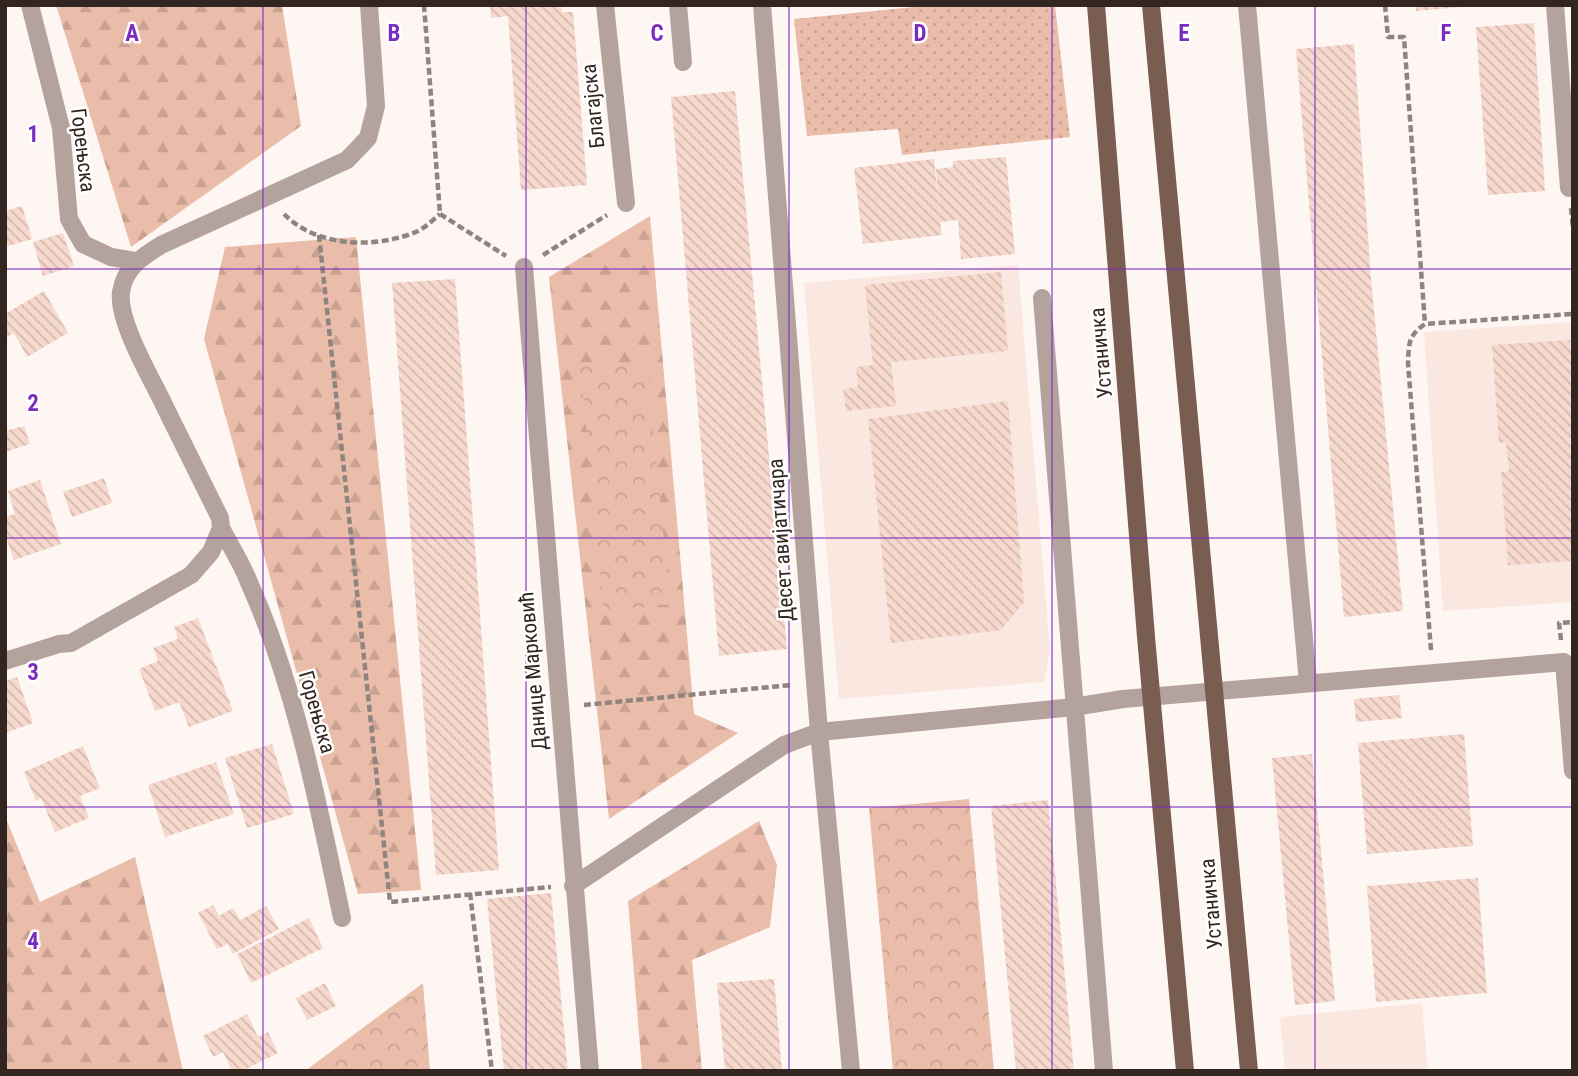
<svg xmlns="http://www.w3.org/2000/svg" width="1578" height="1076" viewBox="0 0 1578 1076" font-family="'Roboto Condensed',sans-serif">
	<defs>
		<pattern id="grass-dots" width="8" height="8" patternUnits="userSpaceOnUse" patternTransform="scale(1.75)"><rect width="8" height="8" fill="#eabdaa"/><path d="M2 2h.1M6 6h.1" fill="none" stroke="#c9a292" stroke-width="1.8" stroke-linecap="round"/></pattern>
		<pattern id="forest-firs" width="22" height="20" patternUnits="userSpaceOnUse" patternTransform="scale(1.75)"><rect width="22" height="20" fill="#eabdaa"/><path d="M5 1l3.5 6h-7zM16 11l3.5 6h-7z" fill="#c9a292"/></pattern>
		<pattern id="park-crowns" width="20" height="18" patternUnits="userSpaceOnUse" patternTransform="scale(1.75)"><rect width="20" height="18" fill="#eabdaa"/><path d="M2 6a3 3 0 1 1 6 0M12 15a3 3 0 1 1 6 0" fill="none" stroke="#c9a292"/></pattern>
		<pattern id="building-back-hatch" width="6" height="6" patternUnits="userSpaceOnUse" patternTransform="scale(1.75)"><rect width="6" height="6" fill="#f6d8cc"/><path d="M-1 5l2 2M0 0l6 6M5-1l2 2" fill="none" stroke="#d3b9af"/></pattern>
	</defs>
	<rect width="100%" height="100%" fill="#fef6f3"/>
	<path fill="#fae7e0" d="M 1018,265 L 1050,651 L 1044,682 L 839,699 L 804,283 Z
		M 1573,322 L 1573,602 L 1443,611 L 1424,332 Z
		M 1422,1003 L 1428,1071 L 1285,1071 L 1280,1017 Z"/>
	<path fill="url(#grass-dots)" d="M 934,5 L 1055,5 L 1070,137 L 902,155 L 898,129 L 807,136 L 794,19 Z"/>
	<path fill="url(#forest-firs)" d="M 56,5 L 282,5 L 301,126 L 131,247 Z
		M 650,216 L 694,714 L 738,733 L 609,819 L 549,277 Z
		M 356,237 L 421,890 L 358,894 L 204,339 L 225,247 Z
		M 5,816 L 40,902 L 135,857 L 183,1071 L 5,1071 Z
		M 759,821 L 777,865 L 770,927 L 692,960 L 702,1071 L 642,1071 L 628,901 Z"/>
	<path fill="url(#park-crowns)" d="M 647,361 L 670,604 L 604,611 L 580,367 Z
		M 969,799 L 994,1071 L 893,1071 L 869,808 Z
		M 423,983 L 430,1071 L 305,1071 Z"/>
	<path fill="url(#building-back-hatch)" d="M 490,5 L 561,5 L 562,12 L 573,12 L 587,185 L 521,190 L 508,16 L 491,18 Z
		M 1416,5 L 1460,5 L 1460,7 L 1416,11 Z
		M 1534,23 L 1545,191 L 1488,195 L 1476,27 Z
		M 1354,44 L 1371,279 L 1403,611 L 1344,617 L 1296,49 Z
		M 735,91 L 787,649 L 719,656 L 671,97 Z
		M 1006,157 L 1015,254 L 961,259 L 958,220 L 940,222 L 942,235 L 863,244 L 854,168 L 934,159 L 940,217 L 936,169 L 953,167 L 953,161 Z
		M 22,206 L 32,239 L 5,247 L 5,211 Z
		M 63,233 L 74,266 L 43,276 L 33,242 Z
		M 1001,272 L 1008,351 L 891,362 L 896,406 L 846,411 L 843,389 L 858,387 L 856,367 L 873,365 L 865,285 Z
		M 455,279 L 499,870 L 436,875 L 392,283 Z
		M 44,291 L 68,333 L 27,357 L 14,333 L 5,338 L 5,314 Z
		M 1570,340 L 1573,378 L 1573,438 L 1570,438 L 1573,469 L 1573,561 L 1508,565 L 1501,472 L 1509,471 L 1506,442 L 1499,443 L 1492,345 Z
		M 1008,401 L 1024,602 L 1001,630 L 891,643 L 868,419 Z
		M 24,426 L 30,444 L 5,452 L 5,431 Z
		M 104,478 L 112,503 L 72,517 L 63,492 Z
		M 40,480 L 61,544 L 14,560 L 5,534 L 5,517 L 15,514 L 8,491 Z
		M 198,618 L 233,711 L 189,727 L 179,702 L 155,711 L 139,669 L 158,661 L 153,648 L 178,639 L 174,627 Z
		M 17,677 L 33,723 L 5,733 L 5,681 Z
		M 1399,695 L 1402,718 L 1356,722 L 1354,699 Z
		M 1464,734 L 1473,846 L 1367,854 L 1358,743 Z
		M 272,744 L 294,814 L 247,828 L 225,758 Z
		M 83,746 L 100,788 L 80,796 L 89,818 L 55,832 L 41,798 L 36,801 L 24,772 Z
		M 1312,754 L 1335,1001 L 1295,1005 L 1272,758 Z
		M 216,762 L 234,814 L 165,837 L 148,785 Z
		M 1048,800 L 1074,1071 L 1016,1071 L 991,806 Z
		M 1478,878 L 1487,993 L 1376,1002 L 1367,886 Z
		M 551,893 L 568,1071 L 504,1071 L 487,899 Z
		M 213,905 L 219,916 L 233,908 L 240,920 L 266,906 L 279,929 L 233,954 L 228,944 L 217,949 L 198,913 Z
		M 309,918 L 323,948 L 251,983 L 237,954 Z
		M 774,979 L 782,1071 L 725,1071 L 717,983 Z
		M 325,983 L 336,1006 L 307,1020 L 296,998 Z
		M 247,1014 L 258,1037 L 268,1032 L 278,1053 L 242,1071 L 232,1071 L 223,1052 L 213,1057 L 203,1036 Z"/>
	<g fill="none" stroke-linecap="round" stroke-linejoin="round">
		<path stroke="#8f847f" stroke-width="4.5" stroke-dasharray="7 3.5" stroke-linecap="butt" d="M 424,5 L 440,214
			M 1385,5 L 1388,37 L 1404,37 L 1425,324
			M 1571,208 L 1573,228
			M 284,214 C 317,248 377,249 418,231 C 426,227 433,220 440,214
			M 440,214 L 506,256
			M 319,235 L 390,902 L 551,887
			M 543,255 L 607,215
			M 1561,640 L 1559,623 L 1573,622
			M 1431,650 L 1408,363 C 1409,343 1408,336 1425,324 L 1573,314
			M 584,705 L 791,685
			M 470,893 L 492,1071"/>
		<path stroke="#b3a39c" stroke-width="18" d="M 30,5 L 61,128 L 69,219 L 83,244 L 111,257 L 135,261
			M 605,5 L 626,203
			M 678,5 L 683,62
			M 762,5 L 819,732 L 851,1071
			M 1247,5 L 1308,683
			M 1555,5 L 1569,188
			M 524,267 L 590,1071
			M 1042,298 L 1104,1071
			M 5,661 L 59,644 L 71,643 L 191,575 L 211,552 L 221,528
			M 573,886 L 784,745 L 819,732 L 1074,707 L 1123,699 L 1564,662 L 1573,771
			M 342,918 C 318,804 296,687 248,580 C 241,562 230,545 221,528 L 220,518 C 202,481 183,444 165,407 C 152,379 117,321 121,292 C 125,267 142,257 161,245 L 347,160 L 368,138 L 376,106 L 369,5"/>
		<path stroke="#795d51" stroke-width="18" d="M 1096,5 L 1146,637 L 1185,1071
			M 1151,5 L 1249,1071"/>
	</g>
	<path fill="none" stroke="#7b2cbf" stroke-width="2" stroke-opacity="0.55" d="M 263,5 L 263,1071M 526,5 L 526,1071M 789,5 L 789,1071M 1052,5 L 1052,1071M 1315,5 L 1315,1071M 5,269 L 1573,269M 5,538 L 1573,538M 5,807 L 1573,807"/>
	<g text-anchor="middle" stroke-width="5" stroke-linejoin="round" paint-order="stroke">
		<g font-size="21" fill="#33251f" stroke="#fff">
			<text transform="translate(593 106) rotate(-96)" y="7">Благајска</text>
			<text transform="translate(83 150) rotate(83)" y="7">Горењска</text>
			<text transform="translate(1101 353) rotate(-95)" y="7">Устаничка</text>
			<text transform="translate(781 540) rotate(-94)" y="7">Десет авијатичара</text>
			<text transform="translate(533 671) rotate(-95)" y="7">Данице Марковић</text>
			<text transform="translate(317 712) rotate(74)" y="7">Горењска</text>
			<text transform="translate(1211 904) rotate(-95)" y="7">Устаничка</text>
		</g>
	</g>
	<g font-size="23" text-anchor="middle" font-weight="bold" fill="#7b2cbf" stroke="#fff" stroke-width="5" stroke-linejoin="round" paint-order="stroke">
		<text x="132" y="41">A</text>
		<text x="394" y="41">B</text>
		<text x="657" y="41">C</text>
		<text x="920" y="41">D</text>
		<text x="1184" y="41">E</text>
		<text x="1446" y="41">F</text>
		<text x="33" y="142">1</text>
		<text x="33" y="411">2</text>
		<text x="33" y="680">3</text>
		<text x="33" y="949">4</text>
	</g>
	<rect width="1578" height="1076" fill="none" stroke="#33251f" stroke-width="14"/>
</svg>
